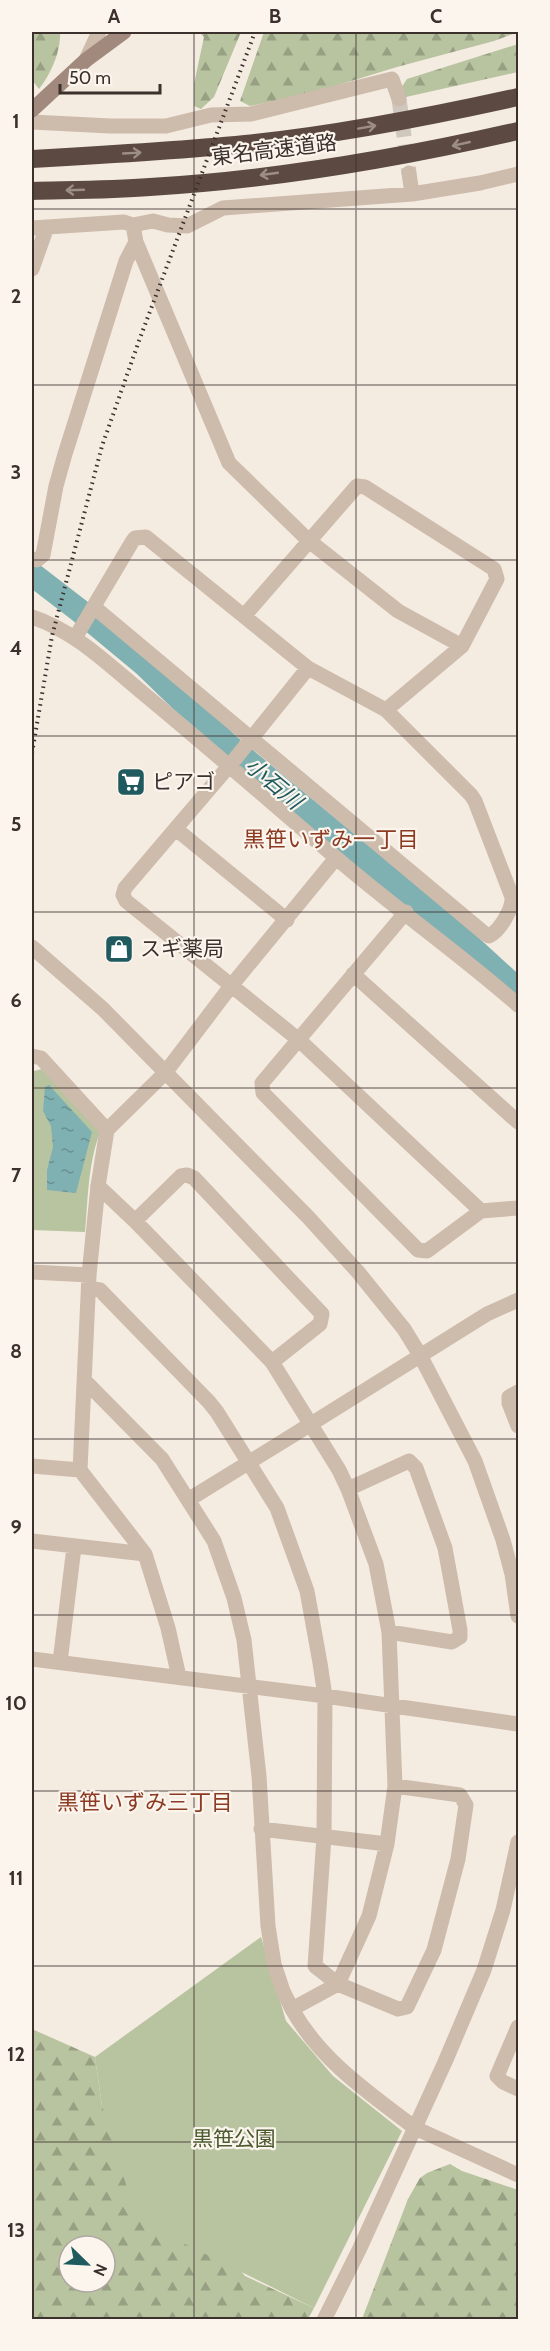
<svg xmlns="http://www.w3.org/2000/svg" width="550" height="2351" viewBox="0 0 550 2351" font-family="Cabin,'Noto Sans JP',sans-serif">
	<defs>
		<pattern id="forest-firs" width="22" height="20" patternUnits="userSpaceOnUse" patternTransform="scale(1.5)"><rect width="22" height="20" fill="#b8c4a0"/><path d="M5 1l3.5 6h-7zM16 11l3.5 6h-7z" fill="#97a083"/></pattern>
		<pattern id="water-ripples" width="26" height="14" patternUnits="userSpaceOnUse" patternTransform="scale(1.5)"><rect width="26" height="14" fill="#7fb0b2"/><path d="M2 4q2-2 4 0t4 0M15 11q2-2 4 0t4 0" fill="none" stroke="#699091"/></pattern>
	</defs>
	<rect width="100%" height="100%" fill="#f4ebe1"/>
	<path fill="url(#forest-firs)" fill-rule="evenodd" d="M 32,32 L 60,32 C 61,51 51,74 39,89 L 32,80 Z
		M 199,32 L 241,32 L 214,97 L 201,109 L 194,106 L 194,84 L 204,37 Z
		M 264,32 L 518,32 L 494,41 L 397,67 L 309,94 L 250,106 L 240,101 Z
		M 518,44 L 518,72 L 406,97 L 401,88 L 407,79 Z
		M 32,2029 L 95,2057 L 102,2106 L 245,2276 L 314,2308 L 308,2319 L 32,2319 ZM 69,2246 L 105,2246 L 105,2282 L 69,2282 Z
		M 450,2164 L 462,2171 L 518,2190 L 518,2319 L 362,2319 L 408,2199 L 420,2178 L 427,2173 Z"/>
	<path fill="#b8c4a0" d="M 42,1069 L 101,1130 C 88,1161 88,1199 85,1232 L 32,1230 L 32,1103 L 34,1071 Z
		M 261,1937 L 286,2021 L 333,2076 L 402,2131 L 314,2308 L 137,2220 L 102,2106 L 95,2057 Z"/>
	<path fill="url(#water-ripples)" d="M 49,1085 L 92,1132 L 76,1193 L 47,1190 L 47,1170 L 53,1147 L 51,1126 L 43,1111 L 45,1087 Z"/>
	<g fill="none" stroke-linecap="round" stroke-linejoin="round">
		<path stroke="#7fb0b2" stroke-width="24" d="M 32,574 L 80,611 L 145,665 L 228,745 L 458,935 L 518,990"/>
		<path stroke="#cfc6bd" stroke-width="15" stroke-dasharray="15 8" stroke-linecap="butt" d="M 399,99 L 409,173"/>
		<path stroke="#cdbbac" stroke-width="15" d="M 86,60 L 99,32
			M 32,122 L 110,126 L 166,126 L 211,115 L 251,114 L 392,79 L 399,99
			M 409,173 L 412,194
			M 133,225 L 136,242 L 229,463 L 308,540 L 398,611 L 462,646
			M 32,228 L 124,222 L 133,225 L 153,221 L 168,225 L 187,226 L 223,208 L 412,194 L 480,183 L 518,174
			M 32,269 L 47,227
			M 32,559 L 37,560 L 43,555 L 56,486 L 65,454 L 126,261 L 136,242
			M 244,616 L 357,486 L 365,487 L 494,569 L 497,579 L 462,646 L 386,710
			M 32,617 C 75,631 109,665 144,694 C 208,747 271,802 334,856 C 394,908 459,953 518,1005
			M 75,638 L 132,542 L 135,538 L 146,537 L 308,668 L 386,710 L 471,795 L 475,801 L 512,897 C 513,908 500,931 489,936 L 484,933 L 94,607
			M 308,668 L 235,759 L 125,888 L 123,895 L 126,901 L 299,1040 L 481,1211
			M 176,829 L 287,920
			M 406,912 L 262,1083 L 263,1093 L 418,1250 L 427,1251 L 481,1211 L 518,1208
			M 353,974 L 518,1122
			M 32,1056 L 41,1058 L 107,1130
			M 165,1073 L 231,986 L 336,858
			M 135,1221 L 181,1176 L 187,1175 L 194,1178 L 322,1314 L 320,1324 L 272,1362
			M 32,1272 L 89,1275
			M 89,1288 L 100,1290 L 209,1402 L 217,1412 L 277,1508 L 307,1591 L 320,1663 L 325,1696 L 324,1837 L 315,1966 L 338,1984 L 398,2009 L 407,2007 L 434,1950 L 458,1859 L 466,1805 L 460,1795 L 395,1786
			M 85,1381 L 162,1459 L 214,1541 L 234,1598 L 244,1640 L 259,1776 L 268,1926 L 274,1964 L 283,1991 L 292,2009 L 338,1984 L 369,1916 L 387,1844 L 395,1786 L 389,1632 L 376,1564 L 348,1489 L 339,1470 L 272,1362 L 135,1221 L 98,1186
			M 518,1392 L 509,1397 L 509,1403 L 518,1426
			M 32,1466 L 80,1470 L 145,1554 L 168,1628 L 179,1677
			M 80,1470 L 89,1275 L 98,1186
			M 348,1489 L 409,1461 L 416,1468 L 445,1548 L 460,1630 L 460,1637 L 452,1642 L 389,1632
			M 188,1500 L 311,1424
			M 32,1541 L 145,1554
			M 32,1659 L 325,1696 L 518,1724
			M 60,1662 L 74,1547
			M 261,1829 L 387,1844
			M 518,2027 L 497,2076 L 503,2082 L 518,2089
			M 415,2128 L 518,2175"/>
		<path stroke="#cdbbac" stroke-width="15" d="M 32,947 L 103,1009 L 308,1217 L 358,1272 L 404,1329 L 420,1355 L 475,1461 L 503,1540 L 512,1574 L 518,1616
			M 98,1186 L 107,1130 L 165,1073
			M 311,1424 L 487,1314 L 518,1300
			M 292,2009 C 320,2060 369,2093 415,2128
			M 324,2320 L 359,2250 L 445,2062 L 484,1970 L 503,1910 L 518,1842"/>
		<path stroke="#a18a7d" stroke-width="15" d="M 32,110 L 86,60 L 124,32"/>
		<path stroke="#5c4a42" stroke-width="18" d="M 32,159 C 103,155 174,151 245,144 C 337,135 428,117 518,97
			M 32,191 C 71,190 111,190 150,187 C 271,180 400,158 518,131"/>
		<path stroke="#3b302b" stroke-width="4" stroke-dasharray="1.5 4.5" stroke-linecap="butt" d="M 32,753 L 52,636 L 102,446 L 140,338 L 255,32"/>
	</g>
	<defs><path id="oneway-shaft" d="M-6 0H5M1.5-3L5.5 0L1.5 3" fill="none" stroke-width="1.6" stroke-linecap="round" stroke-linejoin="round" transform="scale(1.5)"/></defs>
	<g stroke="#9c8e87">
		<use href="#oneway-shaft" transform="translate(367 127) rotate(-10)"/>
		<use href="#oneway-shaft" transform="translate(461 144) rotate(167)"/>
		<use href="#oneway-shaft" transform="translate(132 153) rotate(-3)"/>
		<use href="#oneway-shaft" transform="translate(269 174) rotate(172)"/>
		<use href="#oneway-shaft" transform="translate(75 190) rotate(178)"/>
	</g>
	<path fill="none" stroke="#3b302b" stroke-width="1.5" stroke-opacity="0.55" d="M 194,32 L 194,2320M 356,32 L 356,2320M 32,209 L 518,209M 32,385 L 518,385M 32,560 L 518,560M 32,736 L 518,736M 32,912 L 518,912M 32,1088 L 518,1088M 32,1263 L 518,1263M 32,1439 L 518,1439M 32,1615 L 518,1615M 32,1791 L 518,1791M 32,1966 L 518,1966M 32,2142 L 518,2142"/>
	<defs>
		<g id="supermarket-square" transform="scale(1.5)"><rect x="-9" y="-9" width="18" height="18" rx="4" fill="#1f5a5e" stroke="#fbf5ee"/><path d="M-6-5.5h2.5l.6 2H6L4.5 2H-2.5L-4.4-4H-6ZM-1.5 3.2a1.3 1.3 0 1 0 .1 0ZM3 3.2a1.3 1.3 0 1 0 .1 0Z" fill="#fff"/></g>
		<g id="shop-square" transform="scale(1.5)"><rect x="-9" y="-9" width="18" height="18" rx="4" fill="#1f5a5e" stroke="#fbf5ee"/><path d="M-5-2.5h2.3a2.7 3.5 0 0 1 5.4 0H5L5.5 6h-11ZM-1.5-2.5h3a1.5 2.3 0 0 0-3 0Z" fill="#fff"/></g>
	</defs>
	<g fill-rule="evenodd">
		<use href="#supermarket-square" x="131" y="782"/>
		<use href="#shop-square" x="119" y="949"/>
	</g>
	<g text-anchor="middle" stroke-width="4.5" stroke-linejoin="round" paint-order="stroke">
		<g font-size="21" fill="#3b302b" stroke="#fbf5ee">
			<text transform="translate(274 150) rotate(-7)" y="7">東名高速道路</text>
		</g>
		<g font-size="21" fill="#3b302b" stroke="#fbf5ee" text-anchor="start">
			<text x="152" y="789">ピアゴ</text>
			<text x="140" y="956">スギ薬局</text>
		</g>
		<g font-size="21" fill="#4a5a2e" stroke="#fbf5ee">
			<text x="234" y="2146">黒笹公園</text>
		</g>
		<g font-size="22" font-style="italic" fill="#1f5a5e" stroke="#fbf5ee">
			<text transform="translate(274 783) rotate(40)" y="8">小石川</text>
		</g>
		<g font-size="22" fill="#8c3b22" stroke="#fbf5ee">
			<text x="331" y="847">黒笹いずみ一丁目</text>
			<text x="145" y="1810">黒笹いずみ三丁目</text>
		</g>
	</g>
	<rect width="550" height="2351" fill="none" stroke="#fbf5ee" stroke-width="66"/>
	<g transform="translate(87 2264) rotate(114)"><circle r="28" fill="#fbf5ee" stroke="#aea6a0" stroke-width="1.5"/>
	<path d="M0-4.5L10 22L0 15L-10 22Z" fill="#1f5a5e"/>
	<text y="-9" font-size="16" font-weight="bold" text-anchor="middle" fill="#3b302b">N</text>
	</g>
	<path d="M60 84v9h100v-9" fill="none" stroke="#3b302b" stroke-width="3"/>
	<text x="69" y="84" font-size="18" fill="#3b302b" stroke="#fbf5ee" stroke-width="4.5" paint-order="stroke">50 m</text>
	<rect x="33" y="33" width="484" height="2285" fill="none" stroke="#3b302b" stroke-width="2"/>
	<g font-size="20" text-anchor="middle" font-weight="bold" fill="#3b302b">
		<text x="114" y="23">A</text>
		<text x="275" y="23">B</text>
		<text x="436" y="23">C</text>
		<text x="16" y="128">1</text>
		<text x="16" y="303">2</text>
		<text x="16" y="479">3</text>
		<text x="16" y="655">4</text>
		<text x="16" y="831">5</text>
		<text x="16" y="1007">6</text>
		<text x="16" y="1182">7</text>
		<text x="16" y="1358">8</text>
		<text x="16" y="1534">9</text>
		<text x="16" y="1710">10</text>
		<text x="16" y="1885">11</text>
		<text x="16" y="2061">12</text>
		<text x="16" y="2237">13</text>
	</g>
</svg>
